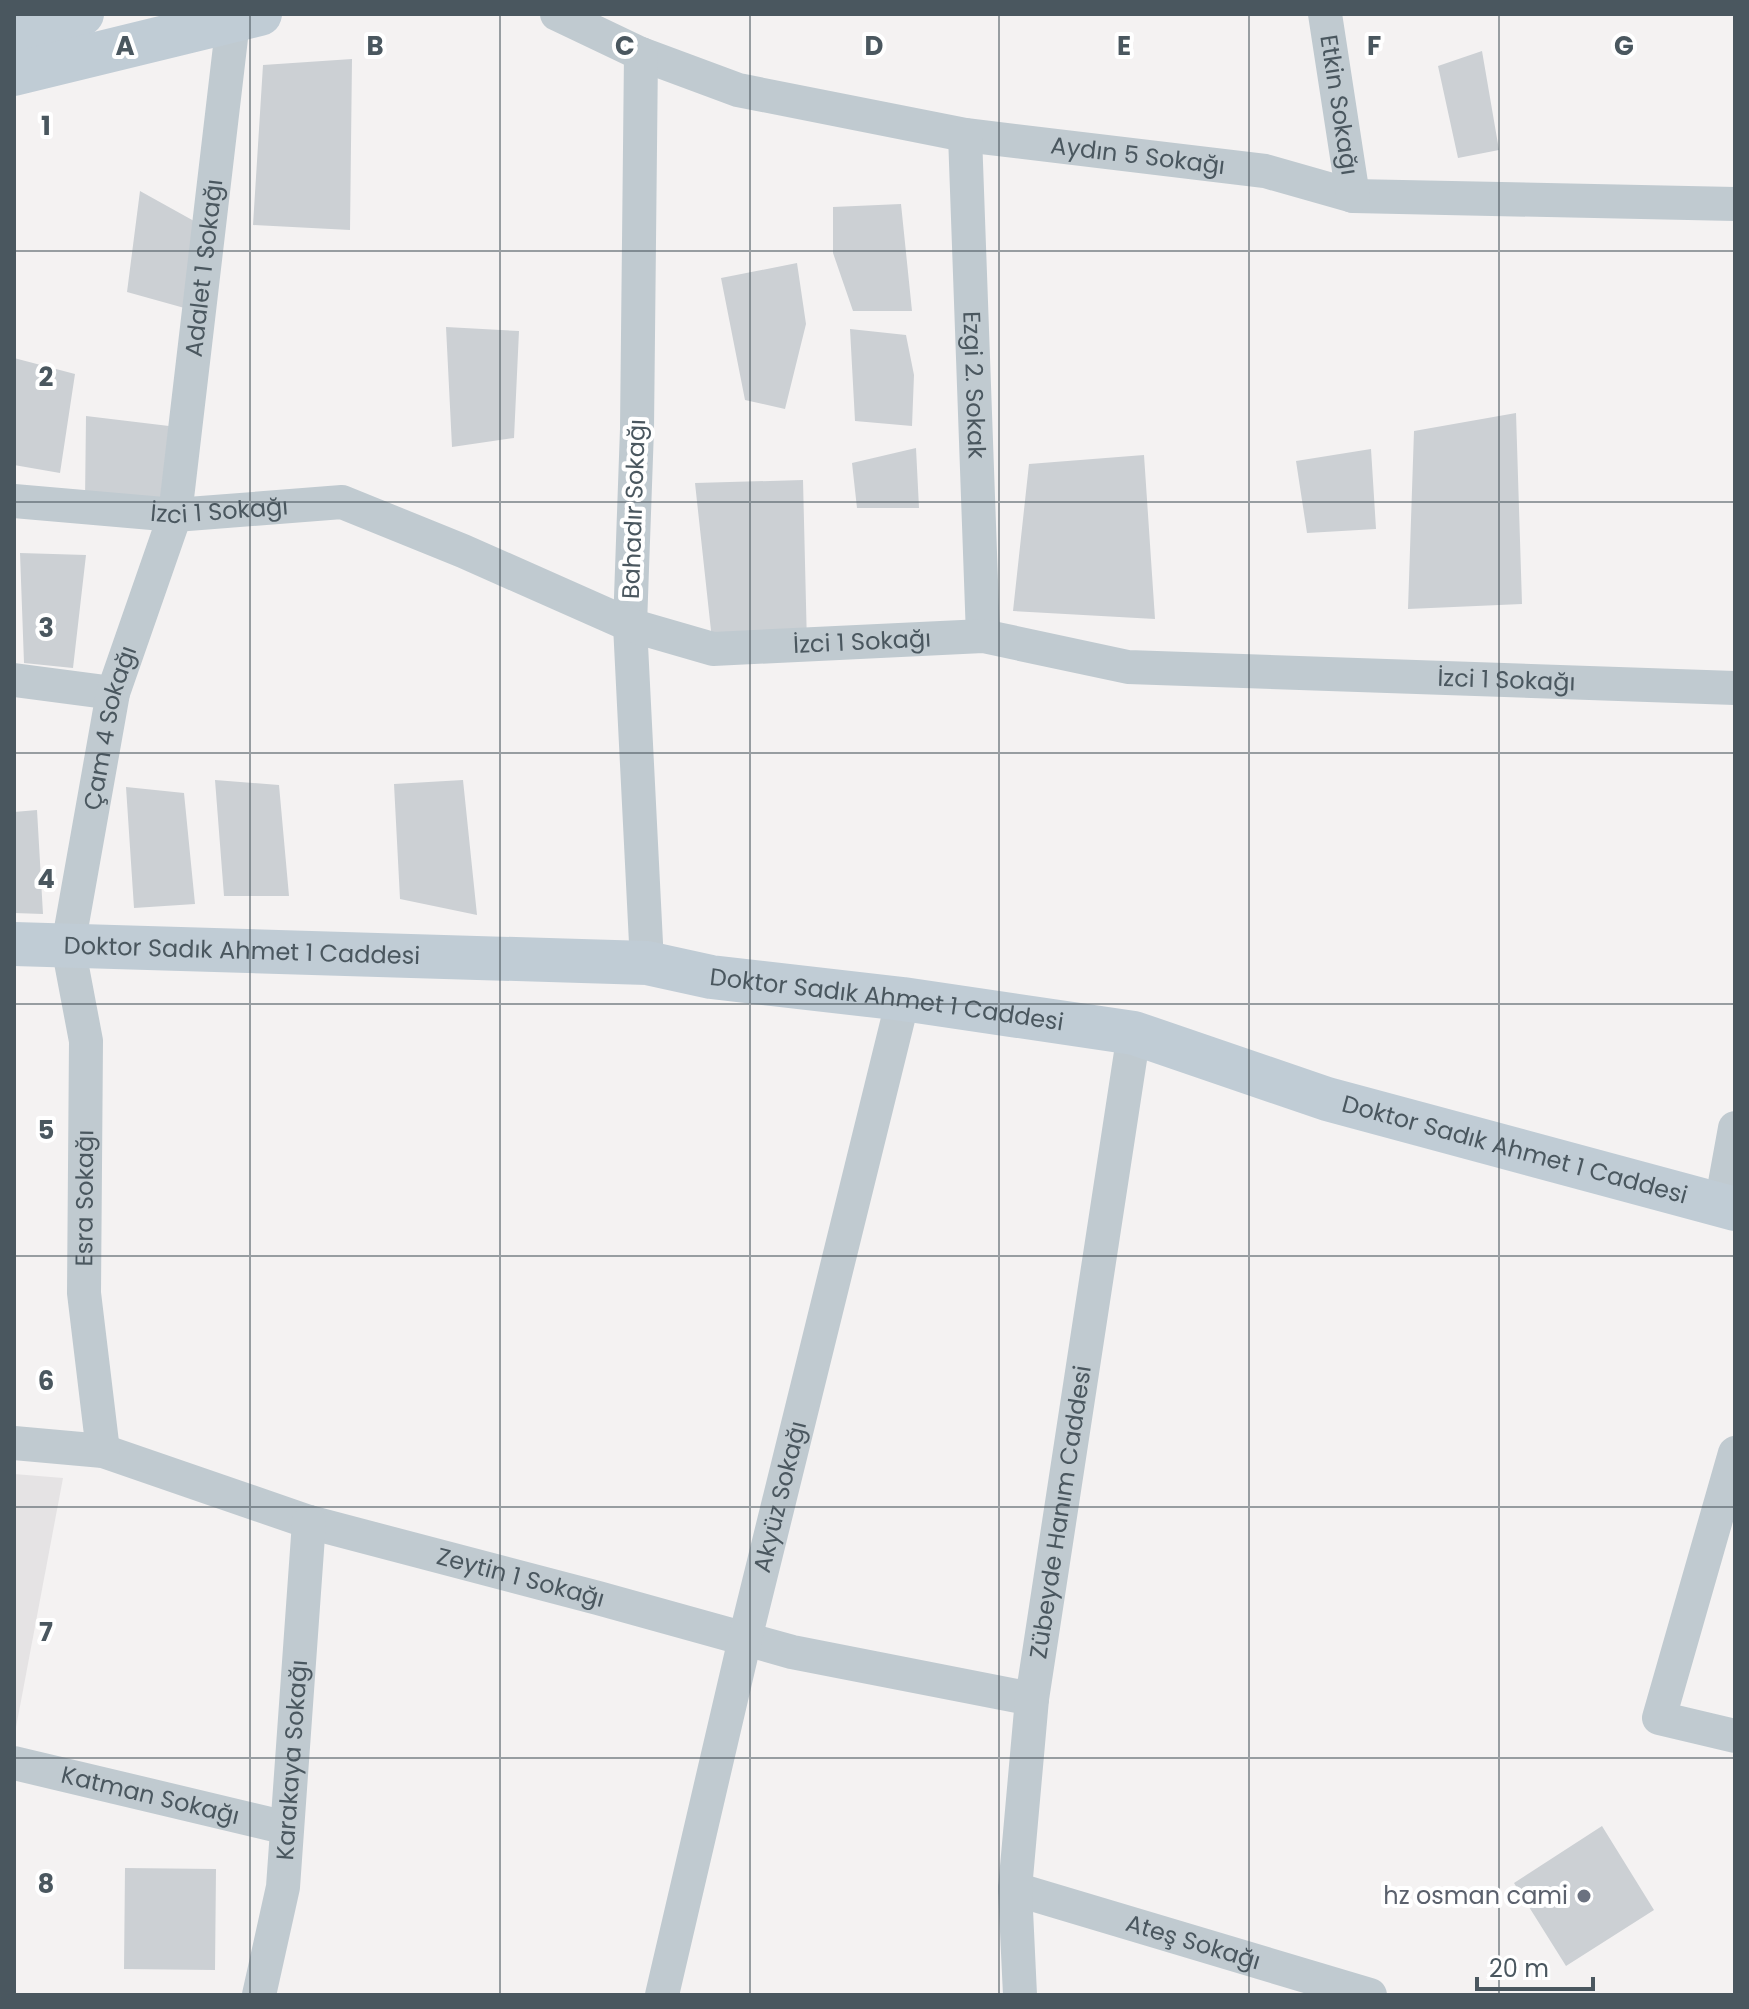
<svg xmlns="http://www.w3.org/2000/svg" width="1749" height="2009" viewBox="0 0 1749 2009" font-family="Poppins,sans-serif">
	<rect width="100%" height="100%" fill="#f4f2f2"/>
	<path fill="#e5e3e4" d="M 14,1474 L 63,1478 L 14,1738 Z"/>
	<path fill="#ccd0d4" d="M 1482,51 L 1499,150 L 1458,158 L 1438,66 Z
		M 352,59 L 350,230 L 253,225 L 263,65 Z
		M 140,191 L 194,221 L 188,309 L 127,292 Z
		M 901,204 L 912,311 L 853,311 L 833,253 L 833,207 Z
		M 797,263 L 806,324 L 785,409 L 745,400 L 721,278 Z
		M 446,327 L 519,331 L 514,438 L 452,447 Z
		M 850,329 L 906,335 L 914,375 L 912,426 L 855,421 Z
		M 14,358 L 75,374 L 60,473 L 14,465 Z
		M 1516,413 L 1522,604 L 1408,609 L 1414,431 Z
		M 86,416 L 169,426 L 160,503 L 85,501 Z
		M 916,448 L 919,508 L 857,508 L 852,463 Z
		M 1371,449 L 1376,529 L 1307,533 L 1296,461 Z
		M 1144,455 L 1155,619 L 1013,611 L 1029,464 Z
		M 803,480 L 807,645 L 713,649 L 695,483 Z
		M 20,553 L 86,555 L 73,668 L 24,663 Z
		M 215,780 L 279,785 L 289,896 L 224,896 Z
		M 463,780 L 477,915 L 400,899 L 394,784 Z
		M 126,787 L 184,793 L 195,904 L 134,908 Z
		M 37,810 L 43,914 L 14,913 L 14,812 Z
		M 1602,1826 L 1654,1910 L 1566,1966 L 1514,1883 Z
		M 125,1868 L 216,1869 L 215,1970 L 124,1969 Z"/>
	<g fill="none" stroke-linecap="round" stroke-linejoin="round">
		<g stroke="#c0cad0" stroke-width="34">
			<path id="s1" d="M 557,14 L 641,54 L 738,90 L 965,135 L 1265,171 L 1353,196 L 1735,204"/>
			<path id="s2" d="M 1325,14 L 1353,196"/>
			<path d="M 641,54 L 637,429 L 630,625 L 647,963"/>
			<path id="s3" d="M 965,135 L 983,636"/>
			<path id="s4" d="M 14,501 L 175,515 L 342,502 L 463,551 L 630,625 L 713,649 L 983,636 L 1128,667 L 1735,688"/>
			<path d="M 14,680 L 113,693"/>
			<path d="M 1721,1205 L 1735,1128"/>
			<path id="s5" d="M 14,1443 L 103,1451 L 309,1522 L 598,1598 L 792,1652 L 1032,1699"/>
			<path id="s6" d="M 103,1451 L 84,1293 L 86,1041 L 68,946 L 113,693 L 175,515 L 233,21"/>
			<path d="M 1735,1453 L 1659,1718 L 1735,1736"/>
			<path id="s7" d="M 14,1763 L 287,1828"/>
			<path id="s8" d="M 1015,1889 L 1370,1995"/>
			<path id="s9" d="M 259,1995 L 283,1887 L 309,1522"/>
			<path id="s10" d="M 662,1995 L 745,1639 L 903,999"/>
			<path id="s11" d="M 1020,1995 L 1015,1889 L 1032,1699 L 1134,1033"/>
		</g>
		<g stroke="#c0ccd5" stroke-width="44">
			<path d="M 14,30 L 82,14"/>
			<path d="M 14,74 L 260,14"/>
			<path id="s12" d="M 14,944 L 647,963 L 711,977 L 903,999 L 1134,1033 L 1327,1099 L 1735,1209"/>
		</g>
	</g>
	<path fill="none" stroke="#4a575f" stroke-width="2" stroke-opacity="0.55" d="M 250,14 L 250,1995M 500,14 L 500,1995M 750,14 L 750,1995M 999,14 L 999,1995M 1249,14 L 1249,1995M 1499,14 L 1499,1995M 14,251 L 1735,251M 14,502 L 1735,502M 14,753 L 1735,753M 14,1004 L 1735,1004M 14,1256 L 1735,1256M 14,1507 L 1735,1507M 14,1758 L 1735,1758"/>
	<circle fill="#6b7280" stroke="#fff" stroke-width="3" cx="1584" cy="1896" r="8"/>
	<g text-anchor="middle" stroke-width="8" stroke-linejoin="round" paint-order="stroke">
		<g font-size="24" fill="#4a575f" stroke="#fff">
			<text dy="8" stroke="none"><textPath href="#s2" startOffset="92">Etkin Sokağı</textPath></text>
			<text dy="8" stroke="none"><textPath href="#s1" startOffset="602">Aydın 5 Sokağı</textPath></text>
			<text dy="8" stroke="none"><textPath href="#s6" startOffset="1202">Adalet 1 Sokağı</textPath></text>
			<text dy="8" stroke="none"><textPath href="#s3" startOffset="250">Ezgi 2. Sokak</textPath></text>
			<text dy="8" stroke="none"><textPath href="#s4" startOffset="206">İzci 1 Sokağı</textPath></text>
			<text transform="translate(634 509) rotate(-88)" y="8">Bahadır Sokağı</text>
			<text dy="8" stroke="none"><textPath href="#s4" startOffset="878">İzci 1 Sokağı</textPath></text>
			<text dy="8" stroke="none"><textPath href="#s4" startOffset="1526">İzci 1 Sokağı</textPath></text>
			<text dy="8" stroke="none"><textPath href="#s6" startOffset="730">Çam 4 Sokağı</textPath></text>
			<text dy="8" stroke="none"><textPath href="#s12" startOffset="228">Doktor Sadık Ahmet 1 Caddesi</textPath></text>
			<text dy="8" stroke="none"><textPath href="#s12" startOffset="876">Doktor Sadık Ahmet 1 Caddesi</textPath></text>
			<text dy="8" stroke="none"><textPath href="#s12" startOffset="1524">Doktor Sadık Ahmet 1 Caddesi</textPath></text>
			<text dy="8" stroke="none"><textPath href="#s6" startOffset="254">Esra Sokağı</textPath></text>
			<text dy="8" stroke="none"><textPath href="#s10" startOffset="512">Akyüz Sokağı</textPath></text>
			<text dy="8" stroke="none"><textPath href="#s11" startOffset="486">Zübeyde Hanım Caddesi</textPath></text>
			<text dy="8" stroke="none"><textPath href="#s5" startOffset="526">Zeytin 1 Sokağı</textPath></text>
			<text dy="8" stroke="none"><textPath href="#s9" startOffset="238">Karakaya Sokağı</textPath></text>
			<text dy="8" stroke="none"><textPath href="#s7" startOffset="140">Katman Sokağı</textPath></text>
			<text dy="8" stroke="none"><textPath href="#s8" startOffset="186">Ateş Sokağı</textPath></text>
		</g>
		<g font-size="24" fill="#5b616d" stroke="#fff" text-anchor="end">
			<text x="1568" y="1904">hz osman cami</text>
		</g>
	</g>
	<g font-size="26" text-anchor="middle" font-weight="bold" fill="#4a575f" stroke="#fff" stroke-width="8" stroke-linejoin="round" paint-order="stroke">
		<text x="125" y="55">A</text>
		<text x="375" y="55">B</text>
		<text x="625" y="55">C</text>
		<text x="874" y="55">D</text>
		<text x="1124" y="55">E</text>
		<text x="1374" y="55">F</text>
		<text x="1624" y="55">G</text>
		<text x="46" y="135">1</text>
		<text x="46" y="386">2</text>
		<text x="46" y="637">3</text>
		<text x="46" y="888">4</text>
		<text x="46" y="1139">5</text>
		<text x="46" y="1390">6</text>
		<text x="46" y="1641">7</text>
		<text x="46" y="1893">8</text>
	</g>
	<rect width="1749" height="2009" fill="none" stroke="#4a575f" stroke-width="32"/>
	<path d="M1477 1977v12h116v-12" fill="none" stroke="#4a575f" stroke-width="4"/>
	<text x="1489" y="1977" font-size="24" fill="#4a575f" stroke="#ffffff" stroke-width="6" paint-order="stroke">20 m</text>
</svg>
